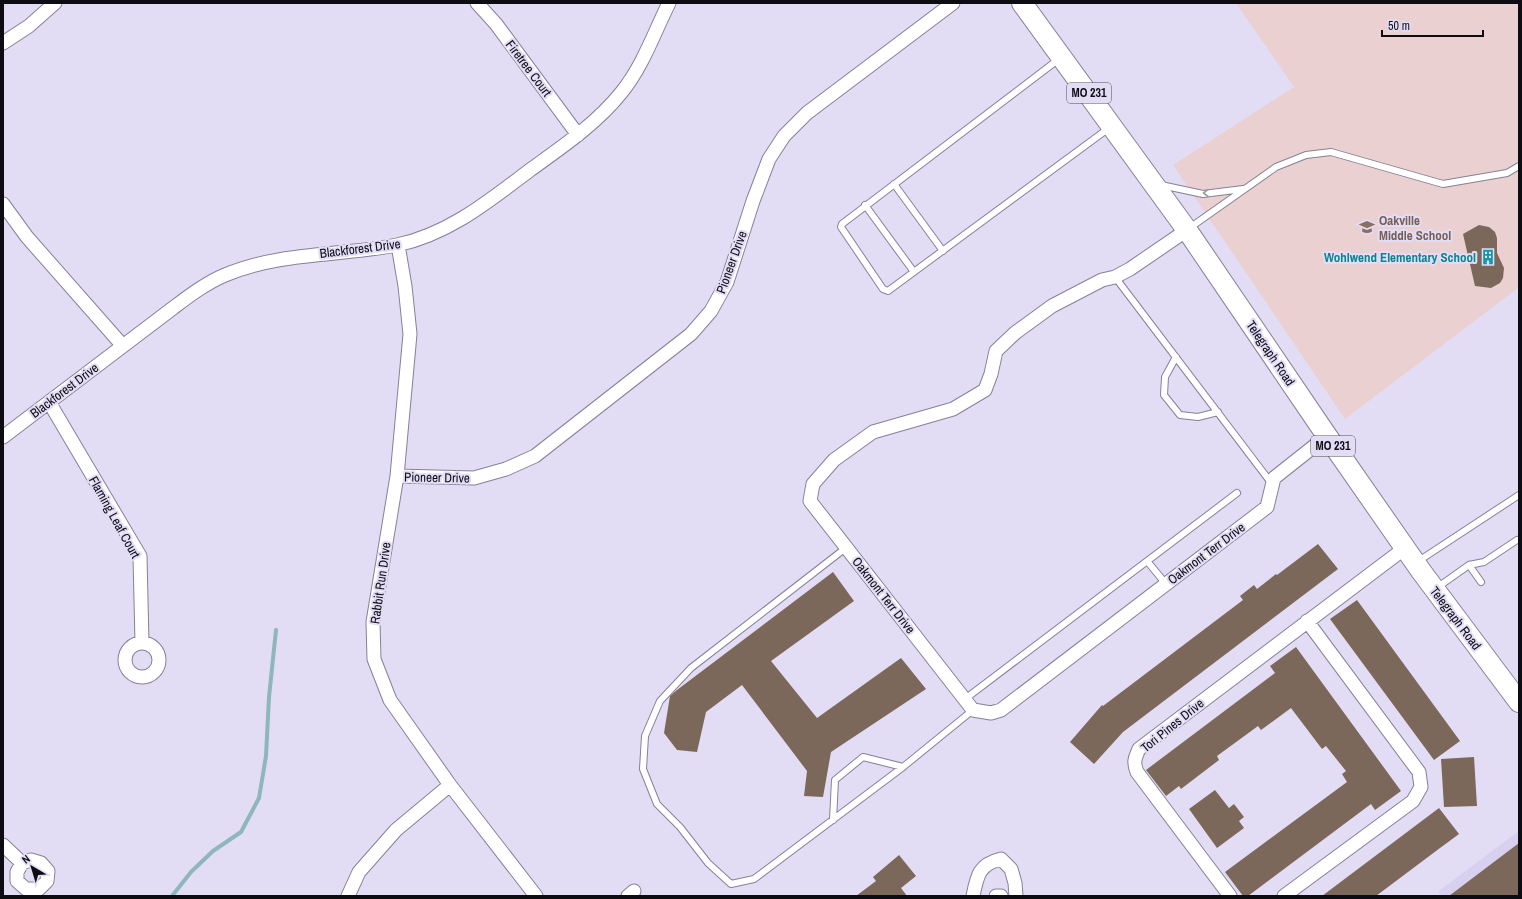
<svg xmlns="http://www.w3.org/2000/svg" width="1522" height="899" viewBox="0 0 1522 899" font-family="'Archivo Narrow',sans-serif">
	<rect width="100%" height="100%" fill="#e2ddf5"/>
	<path fill="#d7d0ef" d="M 1519,831 L 1519,896 L 1440,896 L 1439,891 Z"/>
	<path fill="#ead0d0" d="M 1236,3 L 1519,3 L 1519,289 L 1518,288 L 1345,419 L 1173,165 L 1294,87 Z"/>
	<g fill="none" stroke-linecap="round" stroke-linejoin="round">
		<path stroke="#8fb6ba" stroke-width="4" d="M 172,896 L 191,872 L 213,851 L 241,832 L 259,798 L 266,756 L 269,697 L 276,630"/>
	</g>
	<path fill="#7b685a" d="M 1479,225 L 1489,227 L 1495,232 L 1497,238 L 1497,253 L 1504,268 L 1503,278 L 1500,283 L 1491,288 L 1475,286 L 1463,234 Z
		M 1318,544 L 1338,569 L 1123,732 L 1094,764 L 1070,742 L 1102,705 L 1103,706 L 1243,600 L 1240,596 L 1254,585 L 1257,589 L 1276,574 L 1277,575 Z
		M 833,572 L 854,601 L 771,661 L 817,718 L 901,658 L 926,689 L 831,752 L 823,797 L 804,796 L 807,771 L 742,685 L 706,712 L 697,752 L 677,750 L 664,733 L 670,696 L 677,690 Z
		M 1357,600 L 1460,741 L 1434,760 L 1330,619 Z
		M 1296,647 L 1401,791 L 1375,810 L 1371,804 L 1248,896 L 1243,896 L 1225,872 L 1347,782 L 1342,774 L 1346,771 L 1326,746 L 1322,749 L 1291,708 L 1261,730 L 1258,726 L 1217,756 L 1219,760 L 1181,789 L 1179,786 L 1166,796 L 1146,770 L 1275,673 L 1270,666 Z
		M 1474,757 L 1477,806 L 1444,807 L 1441,759 Z
		M 1215,790 L 1229,808 L 1234,804 L 1244,817 L 1239,821 L 1244,828 L 1217,848 L 1189,809 Z
		M 1439,808 L 1459,834 L 1440,848 L 1376,896 L 1322,896 Z
		M 1519,843 L 1519,896 L 1449,896 Z
		M 899,855 L 916,876 L 901,888 L 907,896 L 856,896 L 876,881 L 873,877 Z"/>
	<g fill="none" stroke-linecap="round" stroke-linejoin="round">
		<g stroke="#878197" stroke-width="8">
			<path id="lane" d="M 1059,59 L 842,224 L 841,227 L 883,289 L 888,291 L 1109,128
				M 894,184 L 943,251
				M 1161,185 L 1203,194 L 1243,189
				M 865,205 L 914,272
				M 1188,229 L 1276,167 L 1306,155 L 1331,152 L 1443,184 L 1507,173 L 1519,166
				M 1115,277 L 1272,484
				M 1176,357 L 1165,377 L 1164,395 L 1180,415 L 1198,417 L 1218,412
				M 847,547 L 691,668 L 660,701 L 645,736 L 643,769 L 657,804 L 680,827 L 708,863 L 731,884 L 754,879 L 903,767 L 973,710
				M 1147,561 L 1166,584
				M 1417,562 L 1519,495
				M 1469,565 L 1481,582
				M 1438,587 L 1469,565 L 1484,562 L 1517,540
				M 965,699 L 1237,493
				M 833,820 L 835,780 L 863,757 L 903,767"/>
		</g>
		<g stroke="#878197" stroke-width="15">
			<path id="street" d="M 477,3 L 496,24 L 578,135
				M 3,43 L 29,26 L 55,3
				M 3,204 L 27,237 L 123,346
				M 1187,230 L 1130,269 L 1115,277 L 1102,280 L 1052,306 L 1015,333 L 996,351 L 991,374 L 985,390 L 953,409 L 873,432 L 834,460 L 813,484 L 810,501 L 973,710 L 991,713 L 1001,710 L 1267,507 L 1274,478 L 1327,436
				M 398,245 L 405,286 L 410,334 L 397,476 L 373,622 L 374,659 L 390,700 L 450,785 L 536,896
				M 49,402 L 140,556 L 142,643
				M 3,437 L 173,308 C 189,296 206,283 225,275 C 279,252 340,256 397,245 C 449,234 489,201 530,170 C 562,147 596,124 621,93 C 643,66 654,33 669,3
				M 397,476 L 474,478 L 506,469 L 535,456 L 691,334 L 711,311 L 727,282 L 753,201 L 769,159 L 784,136 L 807,113 L 953,3
				M125 660a17 17 0 1 1 34 0a17 17 0 1 1-34 0Z
				M 3,845 L 22,863
				M 31,860 L 41,863 L 48,871 L 47,881 L 39,889 L 26,889 L 17,881 L 17,872 L 22,863 Z
				M 348,896 L 359,872 L 396,830 L 450,785
				M 628,896 L 634,891
				M 973,896 C 977,876 979,864 1001,859 L 1011,869 L 1015,883 L 1016,896
				M 996,896 L 1001,896
				M 1230,896 L 1137,772 C 1133,762 1135,758 1139,749 L 1405,548
				M 1284,896 L 1413,801 L 1421,787 L 1419,772 L 1307,621"/>
		</g>
		<g stroke="#878197" stroke-width="22">
			<path id="primary" d="M 1022,3 L 1187,230 L 1327,436 L 1421,571 L 1519,702"/>
		</g>
		<use href="#lane" stroke="#fff" stroke-width="6"/>
		<use href="#street" stroke="#fff" stroke-width="13"/>
		<use href="#primary" stroke="#fff" stroke-width="20"/>
	</g>
	<defs><path id="oneway-chevron" d="M-2-3.5L2.5 0L-2 3.5" fill="none" stroke-width="1.6" stroke-linecap="round" stroke-linejoin="round"/></defs>
	<use stroke="#9e9ea1" href="#oneway-chevron" transform="translate(1206 193) rotate(180)"/>
	<defs>
		<g id="school-bare" transform="scale(1.2)"><path d="M0-5L7-2L0 1L-7-2ZM-4 1L0 2.5L4 1V4Q0 6-4 4Z" fill="#8d6e63" stroke="#e2ddf5" stroke-width="2.5" paint-order="stroke"/></g>
		<g id="building-bare" transform="scale(1.2)"><path d="M-4-6H4V6H1V3H-1V6H-4ZM-2.5-4.3h1.7v1.8h-1.7ZM.8-4.3h1.7v1.8H.8ZM-2.5-1h1.7V.8h-1.7ZM.8-1h1.7V.8H.8Z" fill="#0f9aa8" stroke="#e2ddf5" stroke-width="2.5" paint-order="stroke"/></g>
	</defs>
	<g fill-rule="evenodd">
		<use href="#school-bare" x="1367" y="227"/>
		<use href="#building-bare" x="1488" y="257"/>
	</g>
	<g text-anchor="middle" stroke-width="4" stroke-linejoin="round" paint-order="stroke">
		<g fill="#e2ddf5" stroke="#4d4b57" stroke-width="1">
			<rect x="1067" y="83" width="44" height="20" rx="3"/>
			<rect x="1311" y="436" width="44" height="20" rx="3"/>
		</g>
		<g font-size="12" font-weight="bold" fill="#0d0c13">
			<text x="1089" y="97">MO 231</text>
			<text x="1333" y="450">MO 231</text>
		</g>
		<g font-size="13" fill="#0d0c13" stroke="#e2ddf5">
			<text transform="translate(529 68) rotate(53)" y="5">Firetree Court</text>
			<text transform="translate(360 248) rotate(-7)" y="5">Blackforest Drive</text>
			<text transform="translate(731 262) rotate(-70)" y="5">Pioneer Drive</text>
			<text transform="translate(1271 353) rotate(56)" y="5">Telegraph Road</text>
			<text transform="translate(64 390) rotate(-37)" y="5">Blackforest Drive</text>
			<text transform="translate(437 477) rotate(1)" y="5">Pioneer Drive</text>
			<text transform="translate(115 517) rotate(61)" y="5">Flaming Leaf Court</text>
			<text transform="translate(1206 553) rotate(-37)" y="5">Oakmont Terr Drive</text>
			<text transform="translate(380 583) rotate(-82)" y="5">Rabbit Run Drive</text>
			<text transform="translate(884 595) rotate(52)" y="5">Oakmont Terr Drive</text>
			<text transform="translate(1456 618) rotate(53)" y="5">Telegraph Road</text>
			<text transform="translate(1172 725) rotate(-39)" y="5">Tori Pines Drive</text>
		</g>
		<g font-size="13" font-weight="bold" fill="#785e54" stroke="#e2ddf5" text-anchor="start">
			<text x="1379" y="225">Oakville<tspan x="1379" dy="15">Middle School</tspan></text>
		</g>
		<g font-size="13" font-weight="bold" fill="#0d838f" stroke="#e2ddf5" text-anchor="end">
			<text x="1476" y="262">Wohlwend Elementary School</text>
		</g>
	</g>
	<rect width="1522" height="899" fill="none" stroke="#0d0c13" stroke-width="8"/>
	<g transform="translate(32 867) rotate(322)" stroke="#e2ddf5" stroke-width="3" paint-order="stroke">
	<path d="M0-3L7 15L0 10L-7 15Z" fill="#0d0c13"/>
	<text y="-6" font-size="11" font-weight="bold" text-anchor="middle" fill="#0d0c13">N</text>
	</g>
	<path d="M1382 30v6h101v-6" fill="none" stroke="#0d0c13" stroke-width="2"/>
	<text x="1388" y="30" font-size="12" fill="#0d0c13" stroke="#e2ddf5" stroke-width="3" paint-order="stroke">50 m</text>
</svg>
